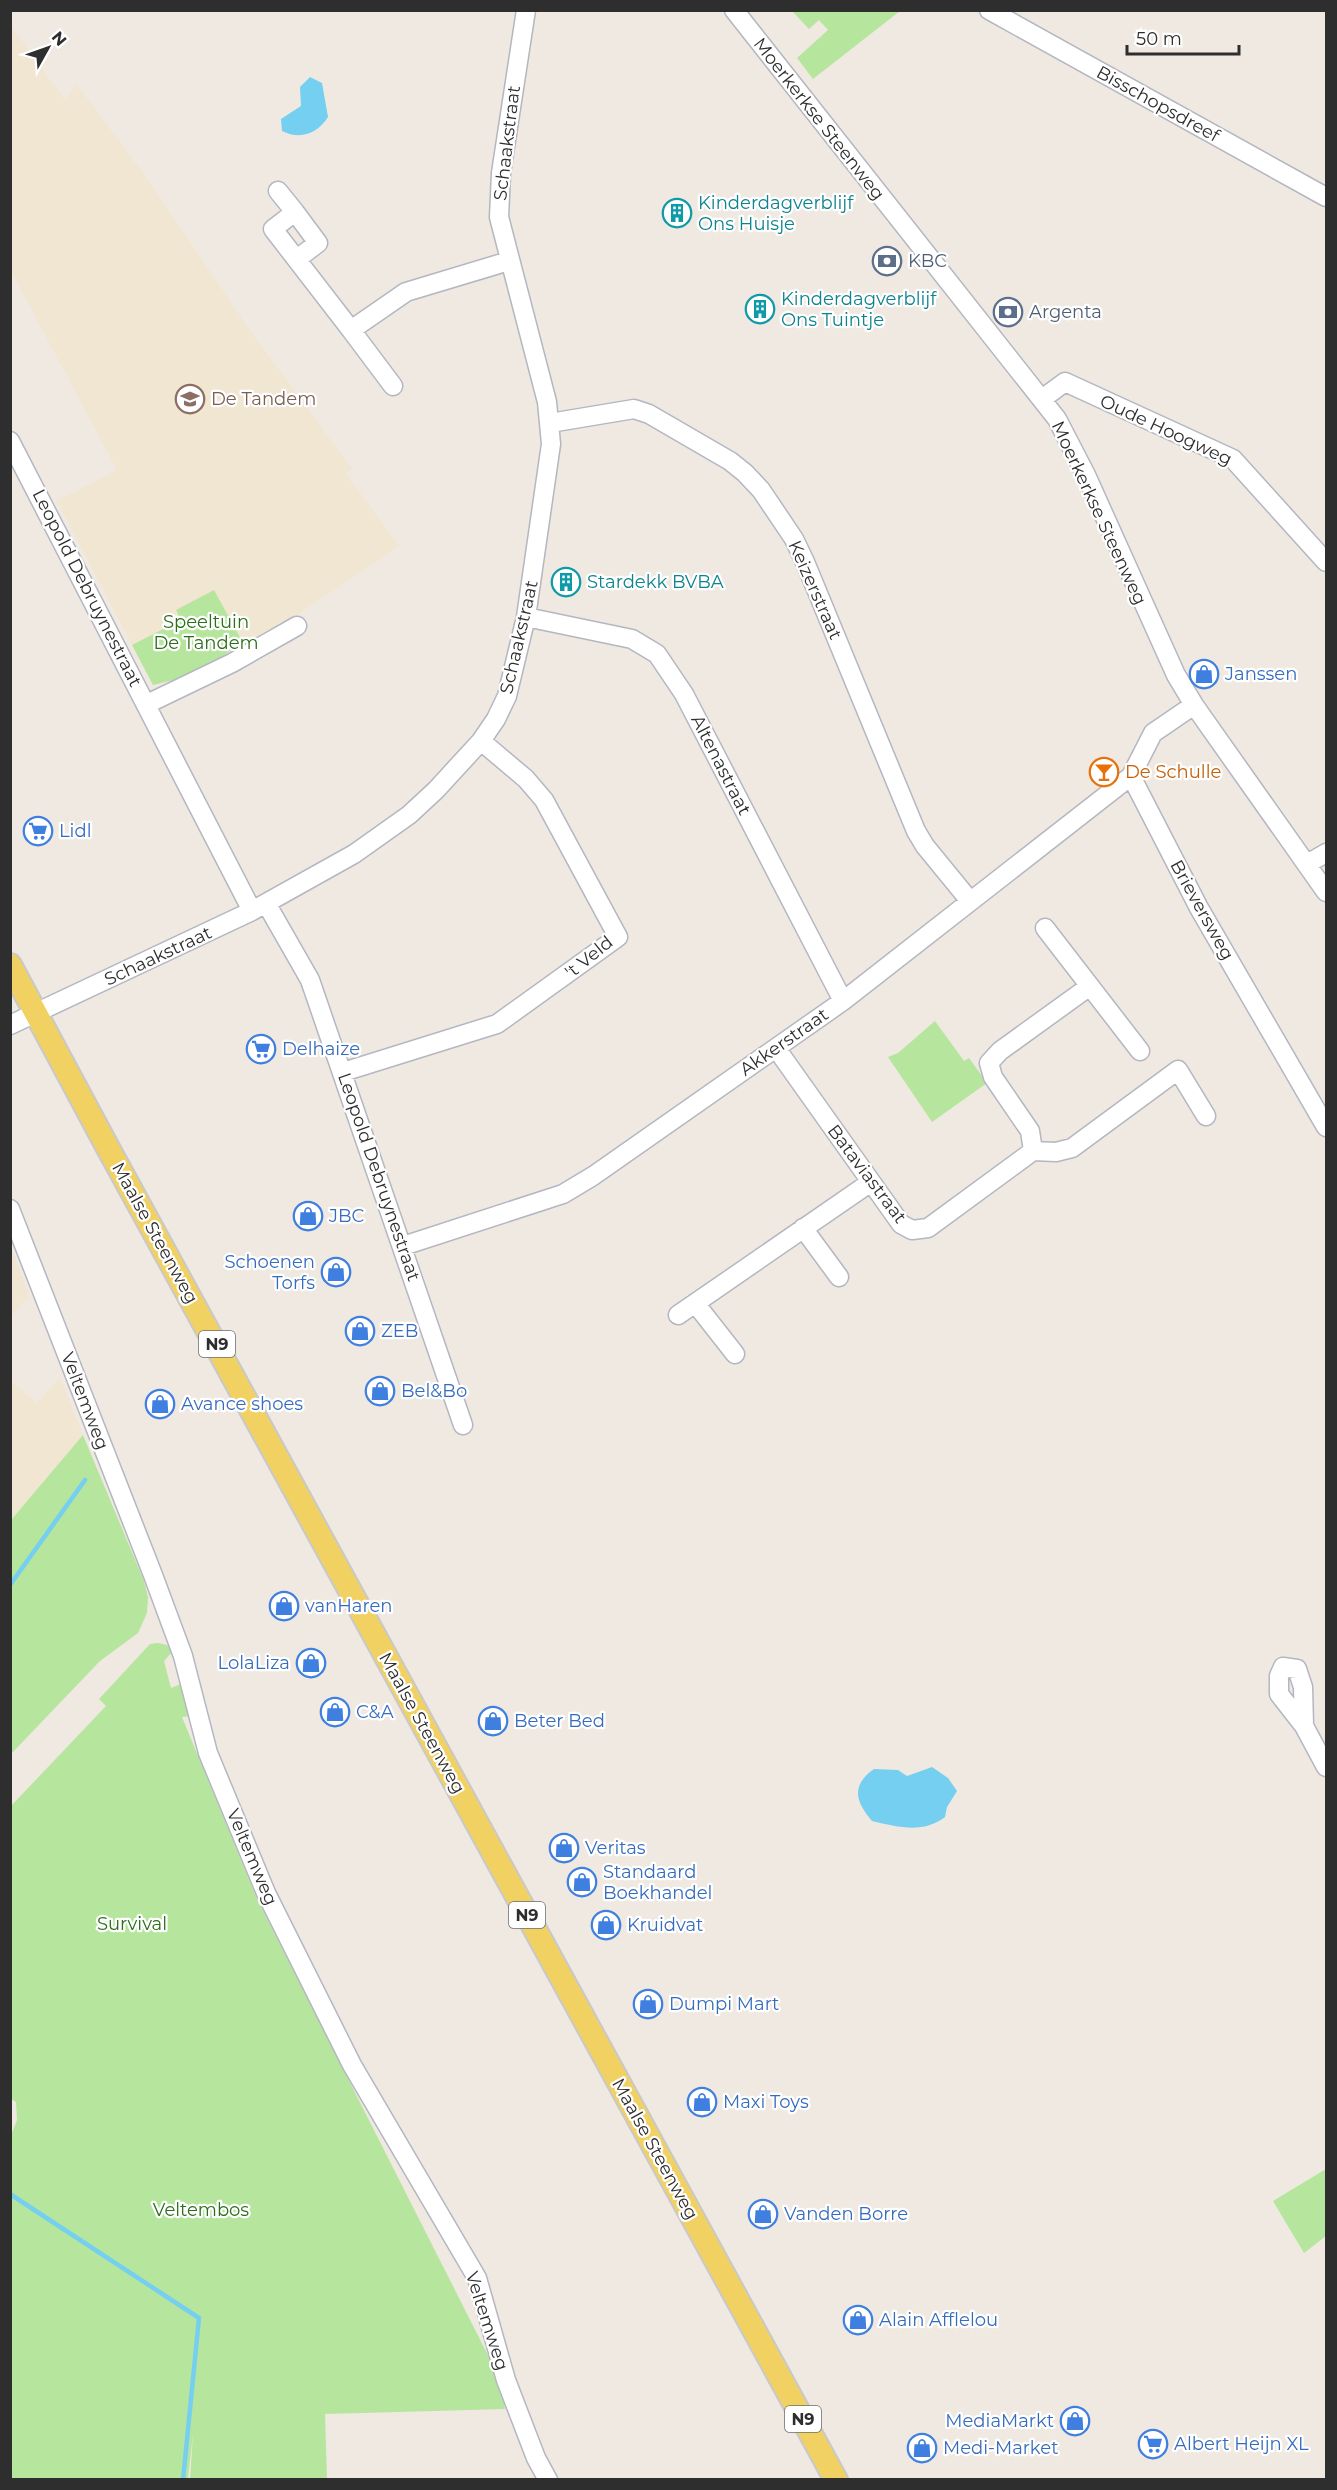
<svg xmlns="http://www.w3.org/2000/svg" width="1337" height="2490" viewBox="0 0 1337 2490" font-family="Montserrat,sans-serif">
	<rect width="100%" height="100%" fill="#efe9e1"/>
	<path fill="#f0e6d1" d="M 10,25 L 65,100 L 77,85 L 145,176 L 249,329 L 352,469 L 346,474 L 399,546 L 301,612 L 259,637 L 253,635 L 242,641 L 217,661 L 186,677 L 153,685 L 57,501 L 117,470 L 11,271 Z
		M 10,1245 L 29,1296 L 11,1317 L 10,1317 Z
		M 60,1377 L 83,1435 L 11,1520 L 11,1381 L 37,1403 Z"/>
	<path fill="#b6e59e" d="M 792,11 L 900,11 L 813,79 L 797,58 L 828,30 L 819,20 L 809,29 Z
		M 214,590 L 242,641 L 217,661 L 186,677 L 153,685 L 132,645 L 181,620 L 176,610 Z
		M 935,1021 L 964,1061 L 969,1058 L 987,1083 L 932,1122 L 888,1057 L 898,1053 Z
		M 83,1435 L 144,1581 L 148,1597 L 147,1613 L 138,1633 L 100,1661 L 11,1754 L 11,1520 Z
		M 158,1643 L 167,1645 L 172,1652 L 164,1661 L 171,1688 L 181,1684 L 191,1716 L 182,1717 L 257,1899 L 499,2377 L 505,2409 L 325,2414 L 327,2479 L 190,2479 L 193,2434 L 188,2479 L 11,2479 L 10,2138 L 17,2120 L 16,2102 L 10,2098 L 11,1806 L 106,1706 L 99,1699 L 150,1644 Z
		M 1326,2169 L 1326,2236 L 1304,2253 L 1273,2201 Z"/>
	<path fill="#75cff0" d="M 310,77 L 322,83 L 328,117 C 317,134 300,140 282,131 L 281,119 L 301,106 L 300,87 Z
		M 932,1767 L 948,1778 L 957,1791 L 947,1807 L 945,1817 C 923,1834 898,1827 872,1821 C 856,1802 850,1786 874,1769 L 898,1770 L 907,1776 Z"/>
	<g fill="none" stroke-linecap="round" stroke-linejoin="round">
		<path stroke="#75cff0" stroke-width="4.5" d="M 10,1585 L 85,1480
			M 10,2194 L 199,2318 L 183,2480"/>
		<g stroke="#b4b7c1" stroke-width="21">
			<path id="minor" d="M 734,10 L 1057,419 L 1086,475 L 1176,675 L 1194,705 L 1326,892
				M 989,10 L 1326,197
				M 278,191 L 295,212
				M 297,259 L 318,243 L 295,212 L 273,229 L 351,330 L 406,292 L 509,261
				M 351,330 L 393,386
				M 1042,399 L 1065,382 L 1233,459 L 1326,562
				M 550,423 L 634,409 L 649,414 L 730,461 L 745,473 L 761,490 L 794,539 L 805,562 L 916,831 L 925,846 L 970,901
				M 10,441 L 252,911
				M 526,617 L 632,639 L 657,654 L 684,694 L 843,1001
				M 147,704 L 232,663 L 297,626
				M 1194,705 L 1153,733 L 1131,776 L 1199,908 L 1326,1127
				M 1307,864 L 1326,853
				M 266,903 L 310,980 L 463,1425
				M 1045,928 L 1140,1051
				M 10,1025 L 252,911 L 354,854 L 409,815 L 436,790 L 481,741 L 496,719 L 507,696 L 526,617 L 551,444 L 547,402 L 499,217 L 501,173 L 526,10
				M 776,1048 L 901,1224 L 912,1230 L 928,1228 L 1033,1151 L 1056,1152 L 1072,1148 L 1178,1070 L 1206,1116
				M 343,1072 L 497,1024 L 618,937 L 544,800 L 526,779 L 481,741
				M 1033,1151 L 1030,1131 L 993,1077 L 989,1063 L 1000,1051 L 1090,986
				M 10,1209 L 153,1575 L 183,1656 L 208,1753 L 266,1893 L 352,2065 L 477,2278 L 506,2380 L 536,2458 L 548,2480
				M 803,1228 L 839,1277
				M 403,1246 L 563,1194 L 593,1176 L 843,1001 L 1131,776
				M 695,1303 L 735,1354
				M 678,1315 L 871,1182
				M 1304,1726 L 1303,1687 L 1297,1669 L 1283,1667 L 1279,1676 L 1279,1694 L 1304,1726 L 1326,1767"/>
		</g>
		<g stroke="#c9c9c9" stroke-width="26">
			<path id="major" d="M 10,965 L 108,1148 L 836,2480"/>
		</g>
		<use href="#minor" stroke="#fff" stroke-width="18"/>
		<use href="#major" stroke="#f2d163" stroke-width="22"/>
	</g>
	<defs>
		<g id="building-ring" transform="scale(1.5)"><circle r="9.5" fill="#fff" stroke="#0f9aa8" stroke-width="1.5"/><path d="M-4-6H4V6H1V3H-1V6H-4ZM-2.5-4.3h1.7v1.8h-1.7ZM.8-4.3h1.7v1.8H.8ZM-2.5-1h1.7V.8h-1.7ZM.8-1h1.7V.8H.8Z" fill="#0f9aa8"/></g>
		<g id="bank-ring" transform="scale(1.5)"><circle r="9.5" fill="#fff" stroke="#5c6f8a" stroke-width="1.5"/><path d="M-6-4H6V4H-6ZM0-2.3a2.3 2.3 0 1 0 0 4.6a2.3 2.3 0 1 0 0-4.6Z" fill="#5c6f8a"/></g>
		<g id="school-ring" transform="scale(1.5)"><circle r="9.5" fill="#fff" stroke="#8d6e63" stroke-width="1.5"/><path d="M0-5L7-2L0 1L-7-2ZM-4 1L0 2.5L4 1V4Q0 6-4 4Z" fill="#8d6e63"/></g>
		<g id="shop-ring" transform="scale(1.5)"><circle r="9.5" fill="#fff" stroke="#3f7fe0" stroke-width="1.5"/><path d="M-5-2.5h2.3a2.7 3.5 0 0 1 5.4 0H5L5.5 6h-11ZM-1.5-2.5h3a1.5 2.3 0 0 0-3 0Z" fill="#3f7fe0"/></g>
		<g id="bar-ring" transform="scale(1.5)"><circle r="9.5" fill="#fff" stroke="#e8710a" stroke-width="1.5"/><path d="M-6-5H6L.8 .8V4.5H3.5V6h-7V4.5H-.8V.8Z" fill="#e8710a"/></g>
		<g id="supermarket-ring" transform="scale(1.5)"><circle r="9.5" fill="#fff" stroke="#3f7fe0" stroke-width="1.5"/><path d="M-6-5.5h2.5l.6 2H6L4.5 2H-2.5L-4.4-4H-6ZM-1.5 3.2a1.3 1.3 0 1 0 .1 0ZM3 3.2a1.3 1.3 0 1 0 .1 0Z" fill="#3f7fe0"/></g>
	</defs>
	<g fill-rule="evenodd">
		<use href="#building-ring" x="677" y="213"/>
		<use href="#bank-ring" x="887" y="261"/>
		<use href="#building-ring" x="760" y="309"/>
		<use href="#bank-ring" x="1008" y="312"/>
		<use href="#school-ring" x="190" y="399"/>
		<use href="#building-ring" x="566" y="582"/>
		<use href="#shop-ring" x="1204" y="674"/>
		<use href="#bar-ring" x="1104" y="772"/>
		<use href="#supermarket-ring" x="38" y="831"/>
		<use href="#supermarket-ring" x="261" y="1049"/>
		<use href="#shop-ring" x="308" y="1216"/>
		<use href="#shop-ring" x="336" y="1272"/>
		<use href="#shop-ring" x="360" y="1331"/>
		<use href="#shop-ring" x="380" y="1391"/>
		<use href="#shop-ring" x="160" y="1404"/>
		<use href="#shop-ring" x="284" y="1606"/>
		<use href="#shop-ring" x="311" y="1663"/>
		<use href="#shop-ring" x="335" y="1712"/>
		<use href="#shop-ring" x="493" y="1721"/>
		<use href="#shop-ring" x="564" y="1848"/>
		<use href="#shop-ring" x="582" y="1882"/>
		<use href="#shop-ring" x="606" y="1925"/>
		<use href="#shop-ring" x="648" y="2004"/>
		<use href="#shop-ring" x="702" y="2102"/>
		<use href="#shop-ring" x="763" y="2214"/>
		<use href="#shop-ring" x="858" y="2320"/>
		<use href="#shop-ring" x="1075" y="2421"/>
		<use href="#supermarket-ring" x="1153" y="2444"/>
		<use href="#shop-ring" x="922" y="2448"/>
	</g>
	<g text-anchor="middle" stroke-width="4.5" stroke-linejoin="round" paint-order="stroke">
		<g fill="#fff" stroke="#6d6d6d" stroke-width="1.5">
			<rect x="199" y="1331" width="36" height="26" rx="4.5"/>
			<rect x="509" y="1902" width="36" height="26" rx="4.5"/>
			<rect x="785" y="2406" width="36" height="26" rx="4.5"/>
		</g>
		<g font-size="16" font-weight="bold" fill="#2e2e2e">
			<text x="217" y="1350">N9</text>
			<text x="527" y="1921">N9</text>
			<text x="803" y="2425">N9</text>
		</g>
		<g font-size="18" fill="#2e2e2e" stroke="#fff">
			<text transform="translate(1158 104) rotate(29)" y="6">Bisschopsdreef</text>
			<text transform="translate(819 119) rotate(52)" y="6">Moerkerkse Steenweg</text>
			<text transform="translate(507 143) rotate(-83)" y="6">Schaakstraat</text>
			<text transform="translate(1166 430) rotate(25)" y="6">Oude Hoogweg</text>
			<text transform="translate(1099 513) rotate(65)" y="6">Moerkerkse Steenweg</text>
			<text transform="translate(87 588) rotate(63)" y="6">Leopold Debruynestraat</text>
			<text transform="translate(815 590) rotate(66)" y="6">Keizerstraat</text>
			<text transform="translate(519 637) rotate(-77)" y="6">Schaakstraat</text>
			<text transform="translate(721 765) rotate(63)" y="6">Altenastraat</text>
			<text transform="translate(1202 910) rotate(61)" y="6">Brieversweg</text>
			<text transform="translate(158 956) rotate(-25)" y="6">Schaakstraat</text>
			<text transform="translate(589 957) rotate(-39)" y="6">'t Veld</text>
			<text transform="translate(784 1042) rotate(-35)" y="6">Akkerstraat</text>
			<text transform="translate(867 1174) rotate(53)" y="6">Bataviastraat</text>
			<text transform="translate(379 1177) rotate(71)" y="6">Leopold Debruynestraat</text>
			<text transform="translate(155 1233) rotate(61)" y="6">Maalse Steenweg</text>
			<text transform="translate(85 1401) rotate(69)" y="6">Veltemweg</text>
			<text transform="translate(422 1723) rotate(61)" y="6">Maalse Steenweg</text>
			<text transform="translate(252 1857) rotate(67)" y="6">Veltemweg</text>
			<text transform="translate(655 2149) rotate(61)" y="6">Maalse Steenweg</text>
			<text transform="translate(487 2321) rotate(72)" y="6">Veltemweg</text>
		</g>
		<g font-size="18" fill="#0d838f" stroke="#fff" text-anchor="start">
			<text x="698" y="209">Kinderdagverblijf<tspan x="698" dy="21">Ons Huisje</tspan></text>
			<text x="781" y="305">Kinderdagverblijf<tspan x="781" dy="21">Ons Tuintje</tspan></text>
			<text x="587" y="588">Stardekk BVBA</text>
		</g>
		<g font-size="18" fill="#4e5e75" stroke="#fff" text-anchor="start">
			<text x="908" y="267">KBC</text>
			<text x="1029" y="318">Argenta</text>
		</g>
		<g font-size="18" fill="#785e54" stroke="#fff" text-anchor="start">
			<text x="211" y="405">De Tandem</text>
		</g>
		<g font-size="18" fill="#2c6e1b" stroke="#fff">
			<text x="206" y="628">Speeltuin<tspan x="206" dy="21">De Tandem</tspan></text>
			<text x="132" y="1930">Survival</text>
			<text x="201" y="2216">Veltembos</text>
		</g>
		<g font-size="18" fill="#366cbe" stroke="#fff" text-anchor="start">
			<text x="1225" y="680">Janssen</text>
			<text x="59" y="837">Lidl</text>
			<text x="282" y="1055">Delhaize</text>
			<text x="329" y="1222">JBC</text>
			<text x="315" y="1268" text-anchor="end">Schoenen<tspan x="315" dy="21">Torfs</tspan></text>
			<text x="381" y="1337">ZEB</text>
			<text x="401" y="1397">Bel&amp;Bo</text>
			<text x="181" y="1410">Avance shoes</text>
			<text x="305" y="1612">vanHaren</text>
			<text x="290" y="1669" text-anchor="end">LolaLiza</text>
			<text x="356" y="1718">C&amp;A</text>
			<text x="514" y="1727">Beter Bed</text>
			<text x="585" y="1854">Veritas</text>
			<text x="603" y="1878">Standaard<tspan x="603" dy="21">Boekhandel</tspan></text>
			<text x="627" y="1931">Kruidvat</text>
			<text x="669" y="2010">Dumpi Mart</text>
			<text x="723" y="2108">Maxi Toys</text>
			<text x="784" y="2220">Vanden Borre</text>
			<text x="879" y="2326">Alain Afflelou</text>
			<text x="1054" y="2427" text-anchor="end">MediaMarkt</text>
			<text x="1174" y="2450">Albert Heijn XL</text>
			<text x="943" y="2454">Medi-Market</text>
		</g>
		<g font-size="18" fill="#c56008" stroke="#fff" text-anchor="start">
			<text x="1125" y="778">De Schulle</text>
		</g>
	</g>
	<rect width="1337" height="2490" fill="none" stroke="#2e2e2e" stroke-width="24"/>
	<g transform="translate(48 48) rotate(50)" stroke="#ffffff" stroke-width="4.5" paint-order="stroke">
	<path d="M0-4.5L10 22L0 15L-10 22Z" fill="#2e2e2e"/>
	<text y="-9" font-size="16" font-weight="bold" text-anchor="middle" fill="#2e2e2e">N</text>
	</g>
	<path d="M1127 45v9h112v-9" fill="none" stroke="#2e2e2e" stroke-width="3"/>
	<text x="1136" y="45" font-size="18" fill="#2e2e2e" stroke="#ffffff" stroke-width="4.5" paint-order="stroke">50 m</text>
</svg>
